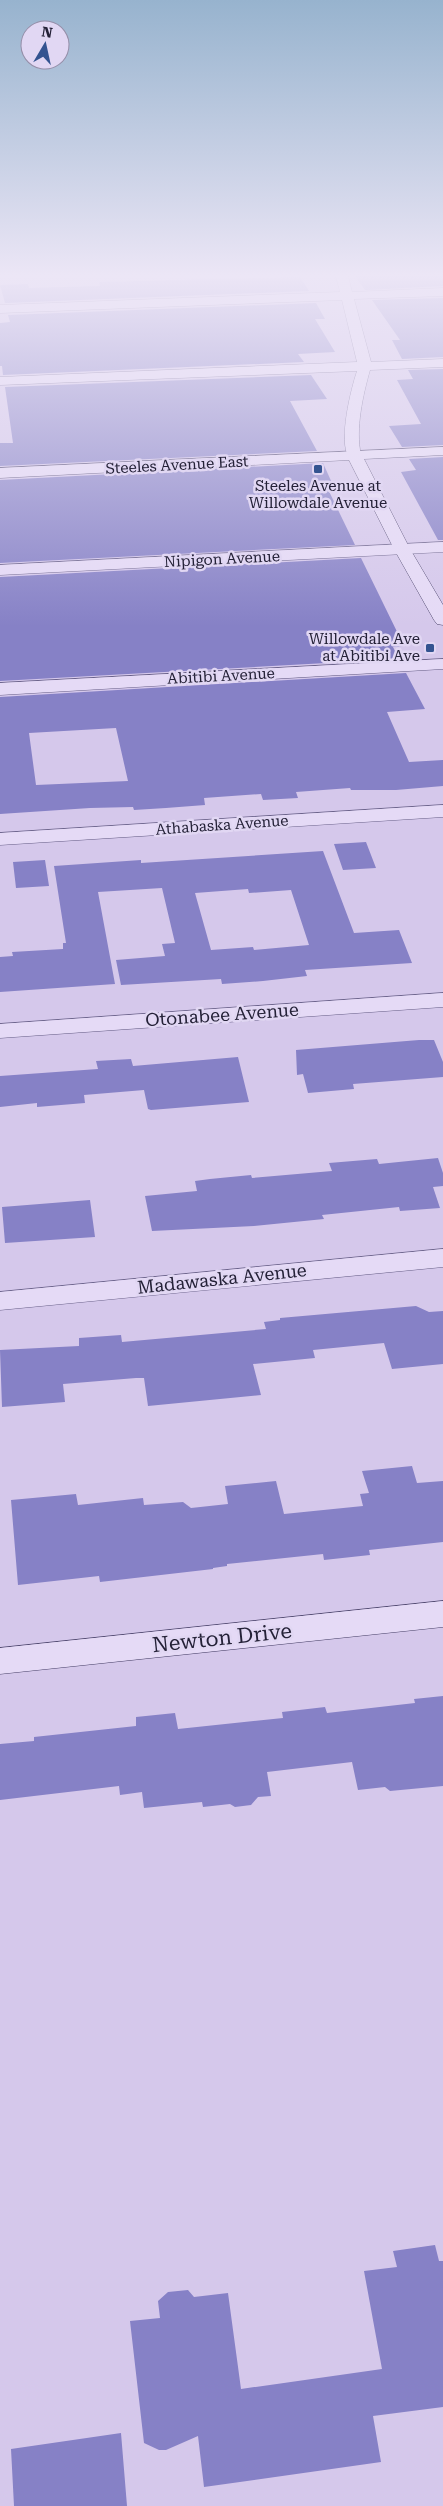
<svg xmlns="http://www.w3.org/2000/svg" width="443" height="2506" viewBox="0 0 443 2506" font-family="'Roboto Serif',serif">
	<rect width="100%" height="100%" fill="#d5c8eb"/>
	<path fill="#8681c6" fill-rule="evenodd" d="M 355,276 L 443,276 L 443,286 L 365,290 Z
		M 300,277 L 309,291 L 5,303 L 0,285 L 28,284 L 29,288 L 100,286 L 99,282 Z
		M 443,298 L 443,357 L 402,359 L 392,340 L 400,340 L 372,300 Z
		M 316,303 L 325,319 L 315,319 L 335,352 L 298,354 L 304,362 L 3,375 L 2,366 L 0,366 L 0,323 L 10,322 L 8,315 Z
		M 443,369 L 443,445 L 402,447 L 389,426 L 421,424 L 397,380 L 413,379 L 408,370 Z
		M 311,375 L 327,399 L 290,401 L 317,451 L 0,466 L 0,443 L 13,443 L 5,387 Z
		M 443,457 L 443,540 L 438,540 L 401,472 L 416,470 L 409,459 Z
		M 323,463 L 332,483 L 325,483 L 355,545 L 0,563 L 0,480 Z
		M 361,558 L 404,646 L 393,647 L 399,659 L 0,681 L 0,577 Z
		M 406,673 L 425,709 L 387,712 L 409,762 L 443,760 L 443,786 L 396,790 L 351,790 L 350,788 L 296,792 L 298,798 L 263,800 L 261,794 L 204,798 L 205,805 L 166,808 L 134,810 L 133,807 L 90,808 L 0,814 L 0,697 ZM 116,728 L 128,781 L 36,785 L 29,733 Z
		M 366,842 L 376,868 L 343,870 L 334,844 Z
		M 323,851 L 354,933 L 399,930 L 412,963 L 305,970 L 307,976 L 263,981 L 222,984 L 221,979 L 121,985 L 116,960 L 165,956 L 162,944 L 175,943 L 162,888 L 98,892 L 115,984 L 0,992 L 0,957 L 13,956 L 12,952 L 63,949 L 63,943 L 66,943 L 54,866 L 141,860 L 141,863 ZM 248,889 L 249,893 L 291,890 L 309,945 L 254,950 L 253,947 L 211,950 L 195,893 Z
		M 45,860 L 49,886 L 16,888 L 13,862 Z
		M 419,1040 L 434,1040 L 443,1062 L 443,1077 L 353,1084 L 354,1089 L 308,1093 L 303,1074 L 297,1075 L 296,1050 Z
		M 238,1057 L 249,1102 L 151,1110 L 148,1109 L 144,1090 L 84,1095 L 85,1103 L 37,1107 L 37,1103 L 0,1107 L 0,1076 L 98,1069 L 96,1061 L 131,1059 L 133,1066 Z
		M 438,1158 L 443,1173 L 443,1186 L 433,1187 L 440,1208 L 400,1211 L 399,1207 L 322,1215 L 324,1219 L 254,1226 L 152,1231 L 145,1196 L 197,1191 L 195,1181 L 210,1179 L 251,1175 L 252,1178 L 332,1171 L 329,1163 L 377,1159 L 379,1164 Z
		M 90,1200 L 95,1237 L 5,1243 L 2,1207 Z
		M 416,1306 L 429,1312 L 443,1311 L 443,1364 L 392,1369 L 384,1343 L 313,1350 L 315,1358 L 253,1364 L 261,1395 L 148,1406 L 144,1378 L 136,1378 L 63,1384 L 65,1402 L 2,1407 L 0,1350 L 79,1346 L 79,1338 L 121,1335 L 122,1342 L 266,1329 L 264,1322 L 280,1320 L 280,1318 Z
		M 412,1466 L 417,1483 L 443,1481 L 443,1542 L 369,1550 L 370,1555 L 324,1560 L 323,1554 L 227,1564 L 227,1566 L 213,1568 L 213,1569 L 100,1582 L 99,1576 L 18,1585 L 11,1500 L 76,1494 L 78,1505 L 143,1498 L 144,1505 L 183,1502 L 191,1508 L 228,1504 L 225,1486 L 276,1481 L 284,1514 L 363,1506 L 360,1494 L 369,1493 L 362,1471 Z
		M 443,1696 L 443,1786 L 390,1791 L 385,1787 L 358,1790 L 352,1762 L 267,1772 L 271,1796 L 258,1797 L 251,1805 L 235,1807 L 230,1804 L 203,1807 L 202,1802 L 144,1808 L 142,1792 L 120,1795 L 119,1786 L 0,1800 L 0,1744 L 34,1741 L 34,1737 L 136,1726 L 136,1717 L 175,1713 L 178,1729 L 283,1718 L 282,1712 L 325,1707 L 327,1713 L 415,1703 L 414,1699 Z
		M 435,2245 L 439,2261 L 443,2261 L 443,2407 L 373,2416 L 381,2462 L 204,2487 L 198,2436 L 166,2450 L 159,2450 L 144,2443 L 130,2321 L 160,2318 L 158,2301 L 168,2292 L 188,2290 L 194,2297 L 228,2293 L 241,2389 L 382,2369 L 364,2271 L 397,2267 L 393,2251 Z
		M 121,2433 L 127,2506 L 14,2506 L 11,2449 Z"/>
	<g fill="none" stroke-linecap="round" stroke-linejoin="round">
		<g stroke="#665e86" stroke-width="1">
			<path id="street" d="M 336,276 L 348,276 L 352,292 L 443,288 L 443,296 L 354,299 L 371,362 L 443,359 L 443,367 L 370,370 C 363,395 355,429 361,455 L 359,458 L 349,458 C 338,441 351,389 357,371 L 0,385 L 0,377 L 357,362 L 342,300 L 0,313 L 0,305 L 340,292 Z
				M 443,542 L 443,552 L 0,575 L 0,565 Z
				M 443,659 L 443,669 L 0,695 L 0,683 Z
				M 443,805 L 443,817 L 0,845 L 0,833 Z
				M 443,993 L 443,1007 L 0,1038 L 0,1024 Z
				M 443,1249 L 443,1267 L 0,1310 L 0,1292 Z"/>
		</g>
		<g stroke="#484168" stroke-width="1">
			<path id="secondary" d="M 443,447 L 443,455 L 364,459 L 410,549 L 443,605 L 443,625 L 437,624 L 434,620 L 394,549 L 349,460 L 0,478 L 0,468 Z
				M 443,1601 L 443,1627 L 0,1674 L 0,1648 Z"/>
		</g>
		<use href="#street" fill="#e5daf6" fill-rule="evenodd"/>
		<use href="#secondary" fill="#e5daf6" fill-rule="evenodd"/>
	</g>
	<linearGradient id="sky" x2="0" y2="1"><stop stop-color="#97b3ce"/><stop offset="0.44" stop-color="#ece6f6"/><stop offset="1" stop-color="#ece6f6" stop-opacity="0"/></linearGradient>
	<rect width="443" height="626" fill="url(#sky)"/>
	<g fill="#335390" stroke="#e1d7f3" stroke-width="2">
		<rect x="313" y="464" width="10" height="10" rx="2.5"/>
		<rect x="425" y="643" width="10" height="10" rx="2.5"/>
	</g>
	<g text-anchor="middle" stroke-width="5" stroke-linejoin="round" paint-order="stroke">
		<g font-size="15" fill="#242137" stroke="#e1d7f3">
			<text transform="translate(177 465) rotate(-3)" y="5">Steeles Avenue East</text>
			<text transform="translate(222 559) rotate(-3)" y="5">Nipigon Avenue</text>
			<text transform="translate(221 676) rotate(-3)" y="5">Abitibi Avenue</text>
			<text transform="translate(222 825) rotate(-4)" y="5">Athabaska Avenue</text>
		</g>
		<g font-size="15" fill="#242137" stroke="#e1d7f3">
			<text x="318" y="491">Steeles Avenue at<tspan x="318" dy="17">Willowdale Avenue</tspan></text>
			<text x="420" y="644" text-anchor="end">Willowdale Ave<tspan x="420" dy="17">at Abitibi Ave</tspan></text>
		</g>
		<g font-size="18" fill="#242137" stroke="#e1d7f3">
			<text transform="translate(222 1015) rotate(-4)" y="6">Otonabee Avenue</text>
			<text transform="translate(222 1279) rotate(-6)" y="6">Madawaska Avenue</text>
		</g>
		<g font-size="21" fill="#242137" stroke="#e1d7f3">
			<text transform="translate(222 1638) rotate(-6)" y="7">Newton Drive</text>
		</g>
	</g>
	<g transform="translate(45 45) rotate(9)"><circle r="24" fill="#e1d7f3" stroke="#958ea8"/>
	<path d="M0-4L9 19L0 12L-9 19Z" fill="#335390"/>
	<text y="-8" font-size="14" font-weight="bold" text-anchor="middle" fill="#242137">N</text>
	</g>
</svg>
